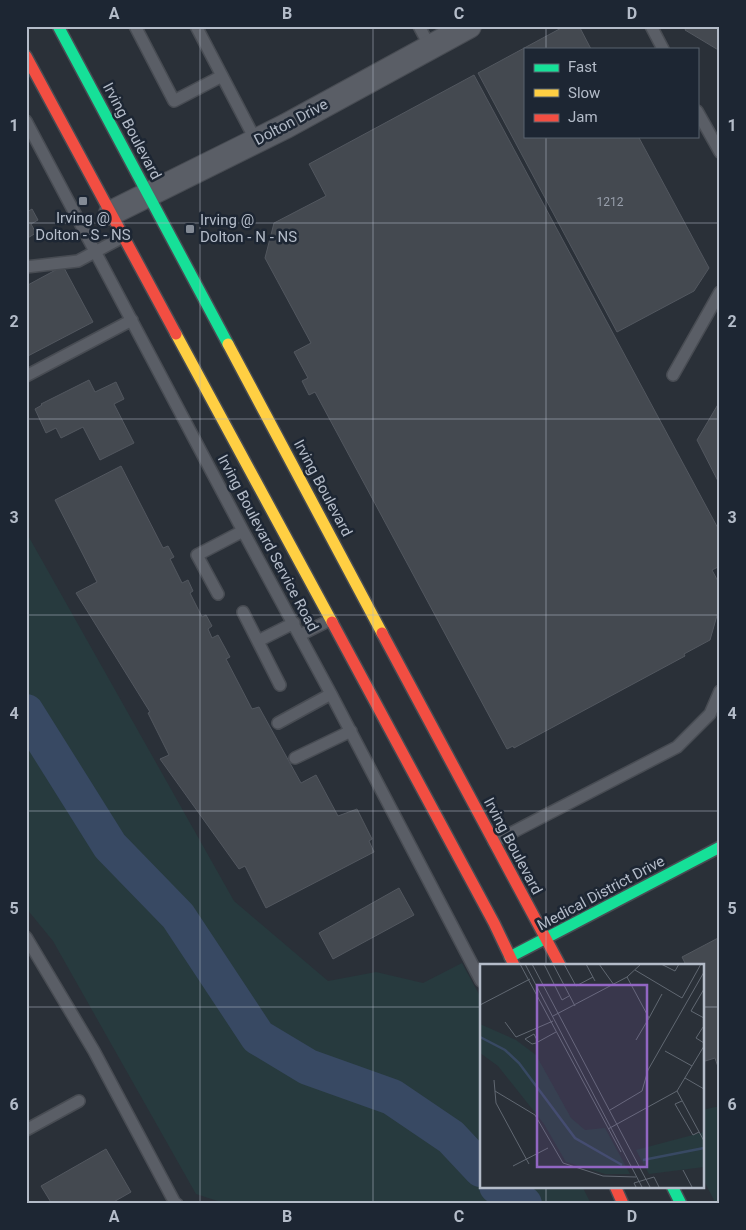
<svg xmlns="http://www.w3.org/2000/svg" width="746" height="1230" viewBox="0 0 746 1230" font-family="Roboto,sans-serif">
	<rect width="100%" height="100%" fill="#2a3038"/>
	<path fill="#273a3e" d="M 26,532 L 234,901 L 328,981 L 376,972 L 423,983 L 462,963 L 481,998 L 481,1186 L 582,1186 L 591,1204 L 227,1204 L 196,1194 L 53,941 L 26,908 Z
		M 720,1106 L 720,1204 L 716,1204 L 702,1177 L 702,1110 Z"/>
	<g fill="none" stroke-linecap="round" stroke-linejoin="round">
		<path stroke="#384963" stroke-width="36" d="M 26,712 L 110,846 L 178,916 L 258,1037 L 308,1067 L 392,1097 L 451,1137 L 481,1169
			M 497,1186 L 524,1204"/>
	</g>
	<path fill="#444950" stroke="#52575f" d="M 565,26 L 579,26 L 591,49 L 525,49 L 525,136 L 638,136 L 709,268 L 694,291 L 617,332 L 478,73 Z
		M 687,26 L 720,26 L 720,51 L 685,30 Z
		M 474,75 L 720,532 L 720,566 L 712,570 L 720,585 L 720,605 L 710,640 L 684,654 L 685,656 L 514,748 L 513,746 L 507,749 L 315,392 L 309,395 L 302,381 L 308,378 L 294,352 L 311,343 L 265,258 L 274,223 L 326,196 L 309,164 Z
		M 32,209 L 38,220 L 31,224 L 36,233 L 26,239 L 26,210 L 27,212 Z
		M 63,266 L 93,322 L 26,357 L 26,286 Z
		M 89,380 L 95,392 L 116,382 L 124,399 L 114,404 L 134,443 L 100,460 L 83,427 L 61,438 L 56,428 L 46,433 L 35,409 L 42,405 L 41,404 Z
		M 720,401 L 720,485 L 697,440 Z
		M 121,466 L 163,548 L 168,546 L 174,557 L 170,559 L 182,583 L 188,580 L 193,591 L 190,593 L 202,617 L 206,615 L 212,626 L 208,629 L 212,638 L 218,635 L 230,657 L 226,659 L 252,709 L 259,707 L 301,783 L 316,775 L 338,816 L 357,809 L 372,839 L 369,841 L 374,852 L 266,908 L 245,866 L 239,869 L 160,759 L 169,755 L 148,713 L 150,712 L 76,593 L 97,582 L 55,500 Z
		M 399,888 L 414,915 L 333,959 L 319,933 Z
		M 720,937 L 720,1073 L 715,1058 L 702,1062 L 702,965 L 681,965 L 685,963 L 682,957 Z
		M 106,1149 L 131,1192 L 110,1204 L 52,1204 L 41,1186 Z"/>
	<g fill="none" stroke-linecap="round" stroke-linejoin="round">
		<g stroke="#484c53" stroke-width="14">
			<path id="lane" d="M 135,26 L 174,101 L 222,76
				M 196,26 L 256,141
				M 419,26 L 430,47
				M 651,26 L 663,49
				M 697,111 L 720,152
				M 26,121 L 243,531 L 331,694 L 481,981
				M 26,267 L 78,261 L 123,237
				M 673,375 L 720,292
				M 26,376 L 132,320
				M 218,594 L 197,555 L 243,531
				M 243,612 L 280,685
				M 300,635 L 330,620
				M 258,641 L 294,623
				M 278,723 L 331,694
				M 295,758 L 351,731
				M 494,842 L 677,747 L 710,714 L 720,691
				M 26,937 L 94,1051 L 175,1203 L 177,1204
				M 26,1130 L 79,1101"/>
		</g>
		<g stroke="#484c53" stroke-width="26">
			<path id="street" d="M 111,213 L 286,126 L 469,26"/>
		</g>
		<g stroke="#484c53" stroke-width="14">
			<path id="fast" d="M 58,26 L 228,344
				M 510,957 L 720,847
				M 672,1186 L 681,1204"/>
		</g>
		<g stroke="#484c53" stroke-width="14">
			<path id="slow" d="M 176,334 L 332,622
				M 228,344 L 382,633"/>
		</g>
		<g stroke="#484c53" stroke-width="14">
			<path id="jam" d="M 26,56 L 176,334
				M 332,622 L 494,923 L 514,965
				M 382,633 L 560,965
				M 615,1186 L 623,1204"/>
		</g>
		<use href="#lane" stroke="#5a5e66" stroke-width="11"/>
		<use href="#street" stroke="#5a5e66" stroke-width="24"/>
		<use href="#fast" stroke="#16e098" stroke-width="11"/>
		<use href="#slow" stroke="#ffcf43" stroke-width="11"/>
		<use href="#jam" stroke="#f24e42" stroke-width="11"/>
	</g>
	<path fill="none" stroke="#b4bcc9" stroke-width="1" stroke-opacity="0.55" d="M 200,26 L 200,1204M 373,26 L 373,1204M 546,26 L 546,49M 546,136 L 546,965M 26,223 L 720,223M 26,419 L 720,419M 26,615 L 720,615M 26,811 L 720,811M 26,1007 L 481,1007M 702,1007 L 720,1007M 546,1186 L 546,1204"/>
	<g fill="#848b96" stroke="#1d2633" stroke-width="2">
		<rect x="78" y="196" width="10" height="10" rx="2.5"/>
		<rect x="185" y="224" width="10" height="10" rx="2.5"/>
	</g>
	<g text-anchor="middle" stroke-width="5" stroke-linejoin="round" paint-order="stroke">
		<g font-size="12" fill="#989fab">
			<text x="610" y="206">1212</text>
		</g>
		<g font-size="15" fill="#b4bcc9" stroke="#1d2633">
			<text transform="translate(291 122) rotate(-28)" y="5">Dolton Drive</text>
			<text transform="translate(132 131) rotate(62)" y="5">Irving Boulevard</text>
			<text transform="translate(323 488) rotate(62)" y="5">Irving Boulevard</text>
			<text transform="translate(268 543) rotate(62)" y="5">Irving Boulevard Service Road</text>
			<text transform="translate(513 846) rotate(62)" y="5">Irving Boulevard</text>
			<text transform="translate(601 893) rotate(-28)" y="5">Medical District Drive</text>
		</g>
		<g font-size="15" fill="#b4bcc9" stroke="#1d2633">
			<text x="83" y="223">Irving @<tspan x="83" dy="17">Dolton - S - NS</tspan></text>
			<text x="200" y="225" text-anchor="start">Irving @<tspan x="200" dy="17">Dolton - N - NS</tspan></text>
		</g>
	</g>
	<g transform="translate(480 964)">
		<rect width="224" height="224" fill="#2a3038"/>
		<path d="M 0,60 L 36,76 L 56,91 L 91,154 L 105,166 L 125,164 L 150,210 L 125,210 L 86,198 L 64,160 L 18,102 L 0,89 ZM 224,168 L 224,203 L 169,210 L 156,186 Z" fill="#273a3e"/>
		<path fill="none" stroke="#384963" stroke-width="2.5" d="M 0,73 L 25,86 L 39,99 L 95,174 L 142,201M 163,196 L 224,184"/>
		<path fill="none" stroke="#616872" stroke-width="1" d="M 40,0 L 141,188M 45,0 L 162,223M 52,0 L 170,223M 64,0 L 82,36 L 89,32M 73,0 L 95,42M 84,0 L 96,22 L 113,13M 106,0 L 115,17M 119,0 L 134,21M 181,0 L 195,7 L 199,0M 155,6 L 202,34 L 221,0M 147,13 L 169,54 L 156,76M 224,25 L 211,47 L 224,54M 0,41 L 50,15M 73,52 L 147,13 L 161,0M 169,54 L 182,30M 25,58 L 36,73 L 73,57M 223,63 L 216,74 L 224,79M 58,78 L 54,70 L 45,75 L 52,80 L 56,79 L 76,68M 185,87 L 212,102M 205,114 L 224,125M 14,116 L 16,139 L 49,200M 15,127 L 55,151 L 83,199 L 123,212 L 156,213M 197,127 L 224,177M 202,137 L 195,140 L 213,171 L 219,168M 130,146 L 162,127 L 168,106 L 224,8M 128,165 L 197,127 L 224,82M 33,202 L 68,184M 203,206 L 212,223M 156,223 L 154,219 L 174,213 L 179,223"/>
		<path fill="#9266c3" fill-opacity="0.15" stroke="#9266c3" stroke-width="2.5" d="M 57,21 L 167,21 L 167,203 L 57,203 Z"/>
		<rect width="224" height="224" fill="none" stroke="#b4bcc9" stroke-width="2.5"/>
	</g>
	<rect width="746" height="1230" fill="none" stroke="#1d2633" stroke-width="55"/>
	<rect x="524" y="48" width="175" height="90" fill="#1d2633" stroke="#59626f"/>
	<rect x="534" y="64" width="25" height="8" fill="#16e098" stroke="#59626f"/>
	<text x="568" y="72" font-size="15" fill="#b4bcc9">Fast</text>
	<rect x="534" y="89" width="25" height="8" fill="#ffcf43" stroke="#59626f"/>
	<text x="568" y="98" font-size="15" fill="#b4bcc9">Slow</text>
	<rect x="534" y="114" width="25" height="8" fill="#f24e42" stroke="#59626f"/>
	<text x="568" y="122" font-size="15" fill="#b4bcc9">Jam</text>
	<rect x="28" y="28" width="690" height="1174" fill="none" stroke="#b4bcc9" stroke-width="2"/>
	<g font-size="16" text-anchor="middle" font-weight="bold" fill="#b4bcc9">
		<text x="114" y="19">A</text>
		<text x="287" y="19">B</text>
		<text x="459" y="19">C</text>
		<text x="632" y="19">D</text>
		<text x="14" y="131">1</text>
		<text x="732" y="131">1</text>
		<text x="14" y="327">2</text>
		<text x="732" y="327">2</text>
		<text x="14" y="523">3</text>
		<text x="732" y="523">3</text>
		<text x="14" y="719">4</text>
		<text x="732" y="719">4</text>
		<text x="14" y="914">5</text>
		<text x="732" y="914">5</text>
		<text x="14" y="1110">6</text>
		<text x="732" y="1110">6</text>
		<text x="114" y="1222">A</text>
		<text x="287" y="1222">B</text>
		<text x="459" y="1222">C</text>
		<text x="632" y="1222">D</text>
	</g>
</svg>
